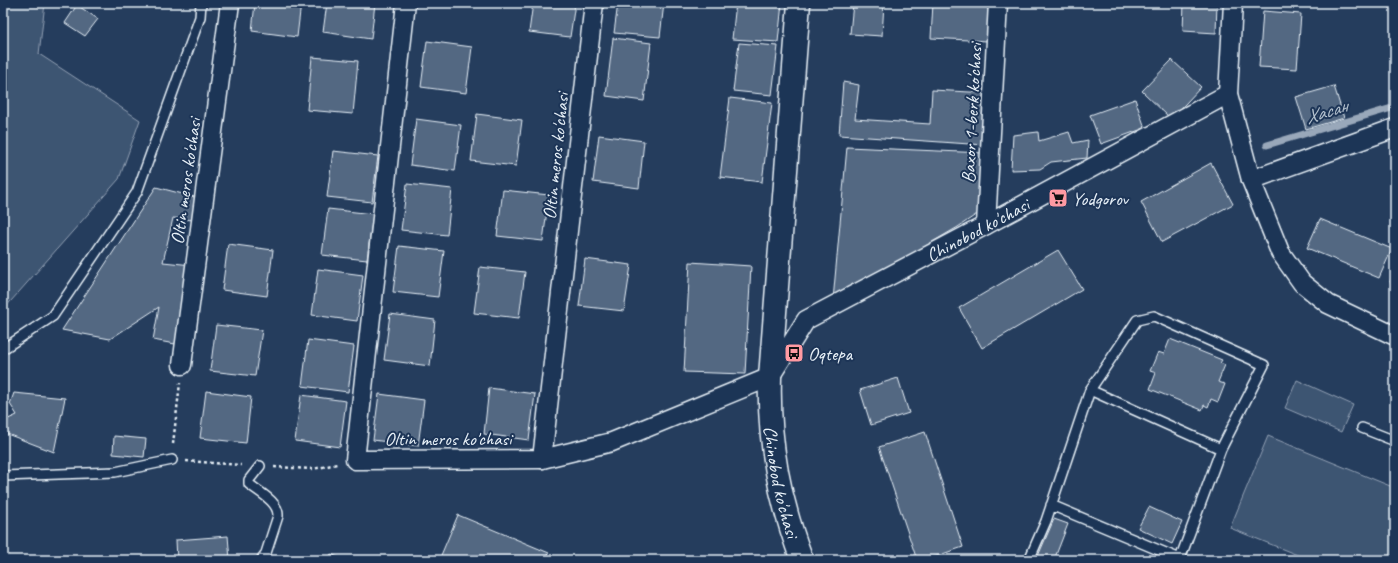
<svg xmlns="http://www.w3.org/2000/svg" width="1398" height="563" viewBox="0 0 1398 563" font-family="Caveat,sans-serif">
	<rect width="100%" height="100%" fill="#253d5d"/>
	<filter id="ink" filterUnits="userSpaceOnUse"><feTurbulence type="fractalNoise" baseFrequency=".025" numOctaves="2"/><feDisplacementMap in="SourceGraphic" scale="8" xChannelSelector="R" yChannelSelector="G"/><feConvolveMatrix kernelMatrix="1 2 1 2 8 2 1 2 1" color-interpolation-filters="sRGB"/></filter>
	<g filter="url(#ink)">
		<path fill="#3e5472" stroke="#93a2b5" d="M 3,3 L 45,3 L 39,54 L 140,120 L 119,179 L 3,310 Z
			M 1297,380 L 1353,405 L 1341,432 L 1285,408 Z
			M 1268,436 L 1395,488 L 1395,551 L 1391,560 L 1310,560 L 1230,528 Z"/>
		<g fill="none" stroke-linecap="round" stroke-linejoin="round">
			<path stroke="#99a8ba" stroke-width="7" d="M 1267,145 L 1395,107"/>
		</g>
		<path fill="#536782" stroke="#e8f1f8" d="M 255,3 L 301,3 L 297,37 L 252,31 Z
			M 327,3 L 375,3 L 371,39 L 323,32 Z
			M 533,3 L 575,3 L 570,37 L 529,32 Z
			M 618,3 L 664,3 L 660,37 L 614,33 Z
			M 736,3 L 782,3 L 778,42 L 732,39 Z
			M 853,3 L 884,3 L 882,36 L 850,34 Z
			M 933,3 L 990,3 L 987,41 L 931,38 Z
			M 1184,3 L 1217,3 L 1216,33 L 1183,31 Z
			M 77,5 L 98,19 L 85,36 L 65,23 Z
			M 1263,11 L 1301,14 L 1297,69 L 1259,67 Z
			M 613,38 L 651,43 L 644,101 L 606,96 Z
			M 427,41 L 472,47 L 466,93 L 421,87 Z
			M 739,43 L 778,46 L 772,95 L 733,91 Z
			M 312,57 L 358,61 L 353,114 L 307,110 Z
			M 1172,60 L 1201,87 L 1171,119 L 1142,91 Z
			M 1395,67 L 1395,78 L 1391,68 Z
			M 843,82 L 859,85 L 855,119 L 930,124 L 932,90 L 988,93 L 984,145 L 839,135 Z
			M 1334,86 L 1344,118 L 1306,129 L 1296,97 Z
			M 730,98 L 772,103 L 762,182 L 720,177 Z
			M 1135,99 L 1145,128 L 1101,144 L 1090,115 Z
			M 477,114 L 522,120 L 516,166 L 471,161 Z
			M 416,119 L 461,125 L 455,171 L 410,165 Z
			M 1038,132 L 1039,141 L 1069,132 L 1073,143 L 1088,140 L 1087,158 L 1051,162 L 1040,169 L 1011,170 L 1013,135 Z
			M 599,135 L 644,141 L 639,188 L 593,182 Z
			M 847,147 L 984,153 L 983,210 L 958,227 L 833,300 Z
			M 333,151 L 378,156 L 372,202 L 327,197 Z
			M 1211,163 L 1233,204 L 1162,242 L 1141,202 Z
			M 407,184 L 452,189 L 447,235 L 401,230 Z
			M 156,187 L 198,198 L 193,220 L 173,218 L 163,262 L 192,265 L 185,303 L 175,344 L 153,340 L 159,307 L 110,339 L 62,330 Z
			M 503,190 L 549,195 L 543,241 L 497,236 Z
			M 328,209 L 373,214 L 367,260 L 322,255 Z
			M 1320,219 L 1392,249 L 1379,278 L 1307,248 Z
			M 228,244 L 273,250 L 267,296 L 222,290 Z
			M 399,246 L 444,251 L 438,297 L 393,292 Z
			M 1058,250 L 1082,289 L 982,348 L 959,308 Z
			M 585,259 L 631,265 L 624,311 L 579,306 Z
			M 690,262 L 751,266 L 745,374 L 684,372 Z
			M 480,267 L 525,272 L 519,318 L 474,313 Z
			M 318,269 L 363,275 L 357,321 L 312,315 Z
			M 1395,270 L 1395,284 L 1390,282 Z
			M 390,314 L 435,320 L 430,366 L 384,360 Z
			M 216,325 L 262,330 L 255,376 L 210,371 Z
			M 1170,339 L 1222,360 L 1220,363 L 1225,365 L 1218,382 L 1225,384 L 1218,402 L 1211,399 L 1208,407 L 1204,405 L 1202,410 L 1150,389 L 1156,373 L 1150,371 L 1158,352 L 1164,354 Z
			M 308,340 L 354,346 L 348,392 L 302,386 Z
			M 898,378 L 909,413 L 871,425 L 860,390 Z
			M 489,388 L 535,394 L 529,440 L 484,434 Z
			M 206,391 L 251,397 L 246,443 L 200,438 Z
			M 14,393 L 65,398 L 54,452 L 7,434 L 6,420 L 17,415 L 10,404 Z
			M 379,394 L 424,400 L 418,446 L 373,440 Z
			M 301,395 L 346,401 L 340,447 L 295,441 Z
			M 925,432 L 963,547 L 925,560 L 917,560 L 879,447 Z
			M 114,436 L 146,439 L 144,457 L 113,454 Z
			M 1149,507 L 1182,522 L 1172,544 L 1138,528 Z
			M 458,515 L 549,553 L 546,560 L 439,560 Z
			M 1054,519 L 1068,524 L 1054,560 L 1049,560 L 1038,556 Z
			M 228,536 L 230,560 L 177,560 L 176,540 Z
			M 331,554 L 345,560 L 328,560 Z"/>
		<g fill="none" stroke-linecap="round" stroke-linejoin="round">
			<g stroke="#e8f1f8" stroke-width="12">
				<path id="service" d="M 3,349 L 53,316 L 137,192 L 200,17 L 201,3
					M 1090,390 L 1221,449
					M 1362,428 L 1395,441
					M 260,466 L 249,480 L 249,484 C 259,492 279,502 278,516 L 266,553 L 261,560
					M 3,476 L 115,472 L 172,460
					M 1051,505 L 1180,559
					M 1029,560 L 1046,521 L 1090,390 L 1137,320 L 1154,316 L 1264,365 L 1221,449 L 1180,559 L 1182,560"/>
			</g>
			<g stroke="#e8f1f8" stroke-width="21">
				<g id="minor">
					<path id="s1" d="M 406,3 L 355,460 L 542,459 L 612,442 L 770,377 L 806,320 L 986,225 L 1228,94"/>
					<path d="M 1233,3 L 1228,94 L 1251,180 L 1280,252 L 1302,283 L 1328,304 L 1395,336"/>
					<path d="M 1251,180 L 1395,128"/>
					<path d="M 986,225 L 998,3"/>
					<path d="M 182,365 L 230,3"/>
					<path d="M 542,459 L 594,3"/>
				</g>
			</g>
			<g stroke="#e8f1f8" stroke-width="25">
				<g id="tertiary">
					<path id="s2" d="M 799,3 L 770,377 C 768,442 779,499 802,560"/>
				</g>
			</g>
			<path stroke="#e8f1f8" stroke-width="2.5" stroke-dasharray="3 3" stroke-linecap="butt" d="M 173,444 L 180,383
				M 186,461 L 241,465
				M 274,467 L 313,469 L 337,464"/>
			<use href="#service" stroke="#1d3557" stroke-width="9"/>
			<use href="#minor" stroke="#1d3557" stroke-width="18"/>
			<use href="#tertiary" stroke="#1d3557" stroke-width="22"/>
		</g>
	</g>
	<defs>
		<g id="supermarket-square" transform="scale(1)"><rect x="-9" y="-9" width="18" height="18" rx="4" fill="#ff9aa2" stroke="#1d3557"/><path d="M-6-5.5h2.5l.6 2H6L4.5 2H-2.5L-4.4-4H-6ZM-1.5 3.2a1.3 1.3 0 1 0 .1 0ZM3 3.2a1.3 1.3 0 1 0 .1 0Z" fill="#111"/></g>
		<g id="bus-square" transform="scale(1)"><rect x="-9" y="-9" width="18" height="18" rx="4" fill="#ff9aa2" stroke="#1d3557"/><path d="M-5-6H5V4H4V6H2V4H-2V6H-4V4H-5ZM-3.5-4V0h7V-4ZM-3.5 1.2v1.5H-2V1.2ZM2 1.2v1.5H3.5V1.2Z" fill="#111"/></g>
	</defs>
	<g fill-rule="evenodd">
		<use href="#supermarket-square" x="1058" y="198"/>
		<use href="#bus-square" x="794" y="353"/>
	</g>
	<g text-anchor="middle" stroke-width="4" stroke-linejoin="round" paint-order="stroke">
		<g font-size="19" fill="#e8f1f8" stroke="#1d3557">
			<text transform="translate(971 113) rotate(-87)" y="7">Baxor 1-berk ko'chasi</text>
			<text transform="translate(555 156) rotate(-84)" y="7">Oltin meros ko'chasi</text>
			<text transform="translate(185 181) rotate(-82)" y="7">Oltin meros ko'chasi</text>
			<text dy="7" stroke="none"><textPath href="#s1" startOffset="1151">Chinobod ko'chasi</textPath></text>
			<text x="448" y="445">Oltin meros ko'chasi</text>
			<text dy="7" stroke="none"><textPath href="#s2" startOffset="481">Chinobod ko'chasi</textPath></text>
		</g>
		<g font-size="19" fill="#e8f1f8" stroke="#1d3557" text-anchor="start">
			<text x="1072" y="205">Yodgorov</text>
			<text x="808" y="360">Oqtepa</text>
		</g>
		<g font-size="20" font-style="italic" fill="#b4c1ce" stroke="#1d3557">
			<text transform="translate(1326 111) rotate(-17)" y="7">Хасан</text>
		</g>
	</g>
	<rect width="1398" height="563" fill="none" stroke="#1d3557" stroke-width="16"/>
	<rect x="8" y="8" width="1382" height="547" fill="none" stroke="#e8f1f8" stroke-width="1.5" filter="url(#ink)"/>
</svg>
